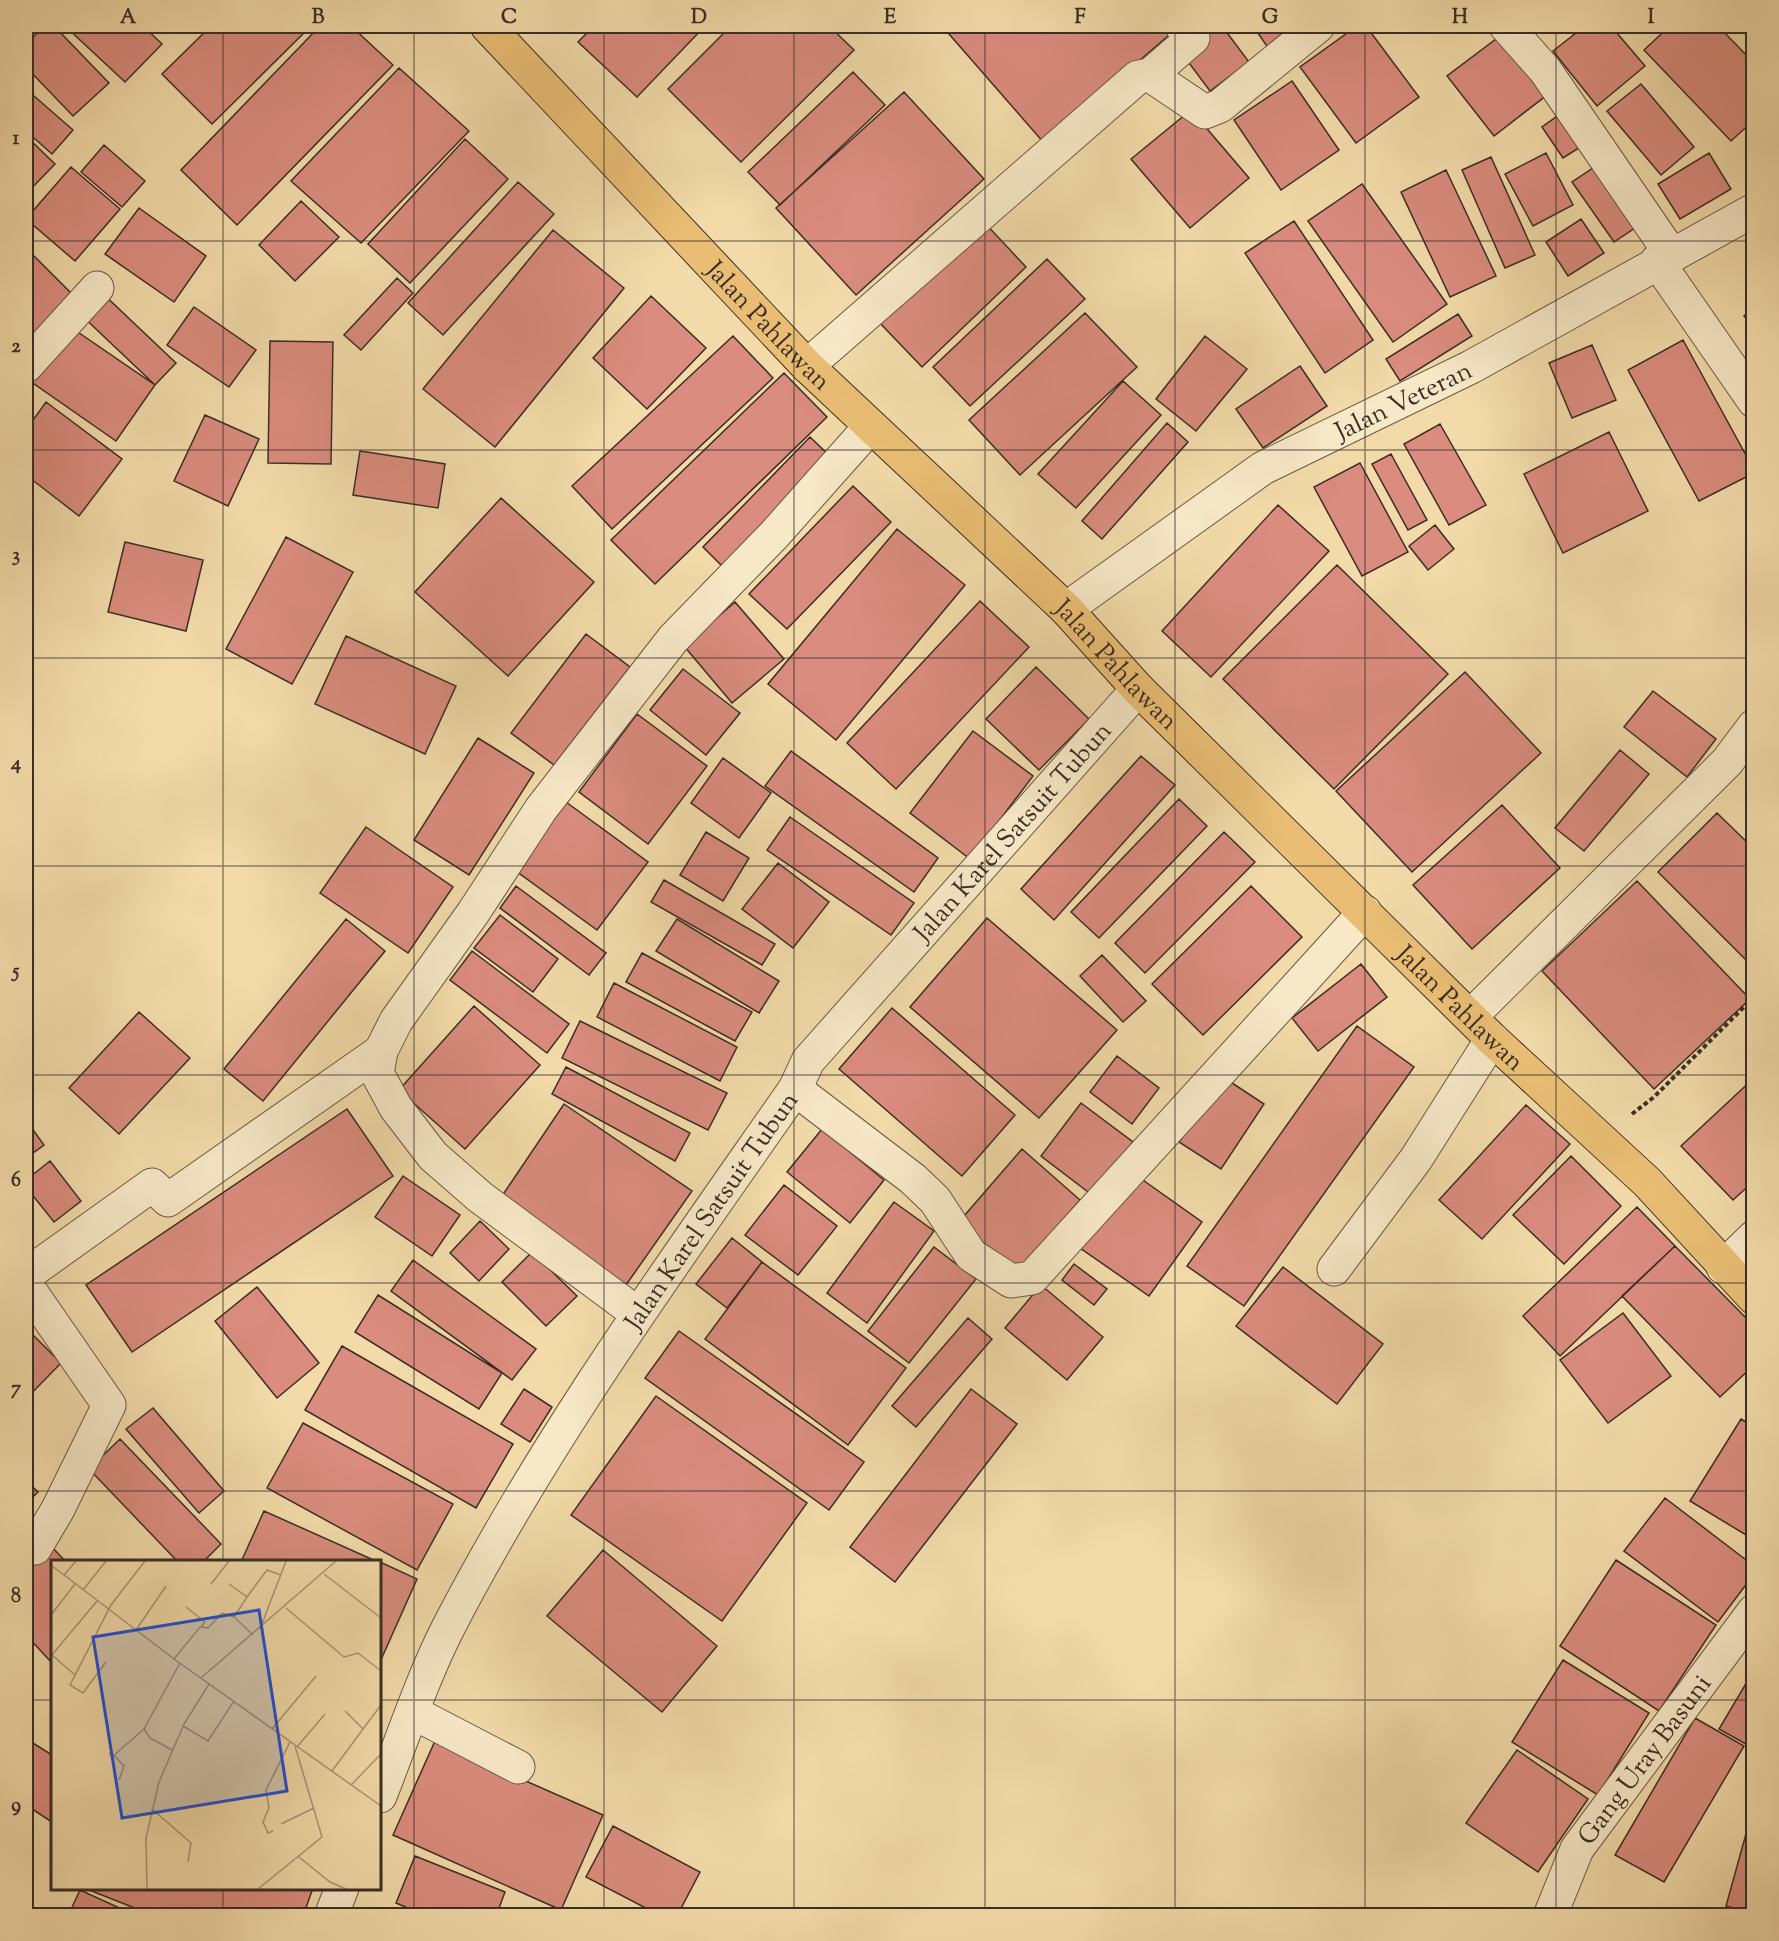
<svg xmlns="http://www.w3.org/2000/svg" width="1779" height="1941" viewBox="0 0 1779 1941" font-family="'Sorts Mill Goudy',serif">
	<rect width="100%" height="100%" fill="#f2dba9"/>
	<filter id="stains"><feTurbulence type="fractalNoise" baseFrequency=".00333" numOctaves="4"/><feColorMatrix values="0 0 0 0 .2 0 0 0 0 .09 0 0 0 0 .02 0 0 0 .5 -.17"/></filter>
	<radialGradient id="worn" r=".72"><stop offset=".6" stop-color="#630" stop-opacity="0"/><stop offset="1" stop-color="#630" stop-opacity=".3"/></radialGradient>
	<path fill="#da8c7e" stroke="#3b2d25" stroke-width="1.5" d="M 45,26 L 54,26 L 109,83 L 73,116 L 26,67 L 26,44 Z
		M 65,26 L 143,26 L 162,44 L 125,82 Z
		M 211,26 L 311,26 L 212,124 L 162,74 Z
		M 320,26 L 351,26 L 393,65 L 237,225 L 181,170 Z
		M 594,26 L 705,26 L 637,97 L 578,42 Z
		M 731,26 L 829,26 L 854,50 L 741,162 L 668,89 Z
		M 942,26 L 1173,26 L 1176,29 L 1044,143 Z
		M 1214,26 L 1222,26 L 1249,62 L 1210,91 L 1180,51 Z
		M 1253,26 L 1310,26 L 1271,52 Z
		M 1357,26 L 1366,26 L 1419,97 L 1356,143 L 1300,67 Z
		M 1585,26 L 1611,26 L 1645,66 L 1597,106 L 1553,51 Z
		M 1670,26 L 1718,26 L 1754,63 L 1754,120 L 1731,141 L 1644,50 Z
		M 1737,26 L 1754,26 L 1754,41 Z
		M 1500,36 L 1547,95 L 1494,136 L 1447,76 Z
		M 399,68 L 469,131 L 361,243 L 291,181 Z
		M 853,72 L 885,105 L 780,205 L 748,172 Z
		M 1292,81 L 1339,150 L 1281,190 L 1234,120 Z
		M 1641,84 L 1694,147 L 1661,175 L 1607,111 Z
		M 26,89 L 73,130 L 52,154 L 26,131 Z
		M 904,92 L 984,179 L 856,295 L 776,208 Z
		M 1191,110 L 1249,178 L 1190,228 L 1131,159 Z
		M 1560,114 L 1582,146 L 1563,158 L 1542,127 Z
		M 26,136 L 55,164 L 26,194 Z
		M 465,139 L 508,179 L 410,283 L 368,244 Z
		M 104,145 L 145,181 L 122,207 L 81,172 Z
		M 1546,153 L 1573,205 L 1533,226 L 1505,174 Z
		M 1709,153 L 1731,189 L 1680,219 L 1658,184 Z
		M 1491,157 L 1535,255 L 1505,268 L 1462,170 Z
		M 1602,162 L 1644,222 L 1614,242 L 1572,182 Z
		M 71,167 L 120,209 L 75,261 L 26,219 Z
		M 1446,170 L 1496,276 L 1450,297 L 1401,192 Z
		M 518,182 L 554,214 L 443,335 L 408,303 Z
		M 1362,184 L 1447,304 L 1393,342 L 1308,221 Z
		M 301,201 L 339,237 L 295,281 L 259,245 Z
		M 139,208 L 206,256 L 174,302 L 105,254 Z
		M 1581,219 L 1604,253 L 1568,276 L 1546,242 Z
		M 982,220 L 1026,267 L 922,367 L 877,320 Z
		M 1294,221 L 1373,340 L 1325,373 L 1245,253 Z
		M 553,230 L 624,288 L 495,447 L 423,389 Z
		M 26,248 L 80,302 L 26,357 Z
		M 1047,259 L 1085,299 L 970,406 L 933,367 Z
		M 397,278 L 413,293 L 361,350 L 344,335 Z
		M 98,289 L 176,363 L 155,385 L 77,311 Z
		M 651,296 L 706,348 L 647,409 L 593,358 Z
		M 194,307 L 256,350 L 229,387 L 167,345 Z
		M 1754,309 L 1754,329 L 1744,316 Z
		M 1085,313 L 1137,367 L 1020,475 L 969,420 Z
		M 1458,314 L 1472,336 L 1400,381 L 1386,359 Z
		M 69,326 L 155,385 L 116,441 L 30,381 Z
		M 733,336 L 773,378 L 612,529 L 572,486 Z
		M 1205,336 L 1247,369 L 1196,431 L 1156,399 Z
		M 1683,340 L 1754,470 L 1754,473 L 1699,501 L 1628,370 Z
		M 270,341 L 333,342 L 331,464 L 268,463 Z
		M 1592,345 L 1616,400 L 1572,418 L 1549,363 Z
		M 1300,366 L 1327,406 L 1263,448 L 1236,409 Z
		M 784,373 L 827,417 L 655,584 L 611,540 Z
		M 1123,381 L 1161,415 L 1076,508 L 1038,474 Z
		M 46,402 L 122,459 L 79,516 L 26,475 L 26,430 Z
		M 205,415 L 259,439 L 228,506 L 174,481 Z
		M 1167,423 L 1188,442 L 1102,539 L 1082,521 Z
		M 1440,424 L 1486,505 L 1449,525 L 1404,444 Z
		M 1609,432 L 1648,511 L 1563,553 L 1524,474 Z
		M 810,437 L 833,459 L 726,570 L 703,547 Z
		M 360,451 L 445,464 L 438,508 L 353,495 Z
		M 1391,454 L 1427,520 L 1408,530 L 1372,464 Z
		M 1360,463 L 1408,552 L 1362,576 L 1314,487 Z
		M 853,486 L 891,522 L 787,629 L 749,594 Z
		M 501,498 L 594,582 L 508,676 L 415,592 Z
		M 1278,505 L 1329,551 L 1211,677 L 1162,631 Z
		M 1435,525 L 1454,549 L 1428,570 L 1409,546 Z
		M 897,529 L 965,585 L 836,740 L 768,684 Z
		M 286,537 L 353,572 L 292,684 L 226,649 Z
		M 125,542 L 203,560 L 186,631 L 108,612 Z
		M 1337,565 L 1448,674 L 1334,789 L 1223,679 Z
		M 980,601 L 1029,647 L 896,789 L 847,743 Z
		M 735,602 L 784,659 L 732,703 L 684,646 Z
		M 586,634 L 630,667 L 554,765 L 511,733 Z
		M 346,636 L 456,686 L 425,754 L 315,704 Z
		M 1036,667 L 1089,719 L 1039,770 L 986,719 Z
		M 683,669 L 740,713 L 706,755 L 650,710 Z
		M 1465,672 L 1541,753 L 1412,872 L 1336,791 Z
		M 1653,691 L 1716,739 L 1687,777 L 1624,727 Z
		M 637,714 L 707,766 L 648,844 L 579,792 Z
		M 973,731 L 1033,776 L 970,859 L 910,813 Z
		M 478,738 L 534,773 L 469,875 L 414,840 Z
		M 1620,750 L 1649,774 L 1584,851 L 1555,828 Z
		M 791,751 L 938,858 L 914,892 L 765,786 Z
		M 1141,756 L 1175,785 L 1054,920 L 1021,889 Z
		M 723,758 L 771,793 L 739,838 L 691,803 Z
		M 1179,799 L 1207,826 L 1099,938 L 1071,912 Z
		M 566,802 L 648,862 L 597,930 L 516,871 Z
		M 1502,805 L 1560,868 L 1472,949 L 1413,885 Z
		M 1717,813 L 1754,849 L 1754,959 L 1749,963 L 1658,872 Z
		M 790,817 L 914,903 L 891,935 L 767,850 Z
		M 366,827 L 453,887 L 408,953 L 320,893 Z
		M 706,832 L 749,858 L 723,901 L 680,875 Z
		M 1224,832 L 1255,862 L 1145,973 L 1115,943 Z
		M 778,863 L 829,902 L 793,948 L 742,909 Z
		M 664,880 L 775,944 L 762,965 L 651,902 Z
		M 1637,881 L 1750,999 L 1654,1089 L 1542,971 Z
		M 516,886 L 606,953 L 589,975 L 500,908 Z
		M 1251,886 L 1302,937 L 1203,1035 L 1152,984 Z
		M 500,915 L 558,959 L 533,992 L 474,948 Z
		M 987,918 L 1117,1030 L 1039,1118 L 910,1007 Z
		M 346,919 L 385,951 L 263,1101 L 224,1069 Z
		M 677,919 L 779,981 L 759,1013 L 656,951 Z
		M 472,951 L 569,1024 L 547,1053 L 450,980 Z
		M 642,953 L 752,1012 L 735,1041 L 626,982 Z
		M 1102,955 L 1146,1001 L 1123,1022 L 1080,976 Z
		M 1361,964 L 1387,997 L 1318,1051 L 1292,1018 Z
		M 614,983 L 737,1047 L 720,1081 L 597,1017 Z
		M 474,1006 L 540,1065 L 465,1149 L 399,1090 Z
		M 892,1008 L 1015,1115 L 962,1176 L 839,1069 Z
		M 139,1012 L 190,1058 L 119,1134 L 69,1088 Z
		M 580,1021 L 727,1093 L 708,1130 L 562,1058 Z
		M 1357,1026 L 1414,1067 L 1244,1306 L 1187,1266 Z
		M 1117,1056 L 1159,1088 L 1132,1124 L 1090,1092 Z
		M 566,1067 L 690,1133 L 675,1161 L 552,1094 Z
		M 1223,1077 L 1264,1104 L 1221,1169 L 1179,1142 Z
		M 1754,1078 L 1754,1181 L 1733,1200 L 1681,1146 Z
		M 1081,1103 L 1133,1142 L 1092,1195 L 1041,1156 Z
		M 564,1104 L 692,1191 L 626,1285 L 500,1199 Z
		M 1526,1105 L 1570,1144 L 1482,1239 L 1439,1200 Z
		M 347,1109 L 393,1176 L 132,1352 L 86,1285 Z
		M 26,1120 L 44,1145 L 26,1158 Z
		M 822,1129 L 884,1180 L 850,1223 L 787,1172 Z
		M 1022,1149 L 1080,1200 L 1017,1273 L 958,1223 Z
		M 1571,1156 L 1621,1206 L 1564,1264 L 1513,1215 Z
		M 50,1161 L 81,1201 L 54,1222 L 26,1187 L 26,1180 Z
		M 1133,1173 L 1202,1222 L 1149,1296 L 1080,1248 Z
		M 403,1176 L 460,1215 L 432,1256 L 375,1217 Z
		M 784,1185 L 837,1226 L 798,1275 L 745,1235 Z
		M 894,1202 L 934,1231 L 867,1323 L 827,1293 Z
		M 1637,1207 L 1675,1246 L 1560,1356 L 1523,1316 Z
		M 480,1221 L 509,1249 L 479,1281 L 450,1253 Z
		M 732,1238 L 762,1262 L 727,1308 L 696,1284 Z
		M 1675,1246 L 1754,1326 L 1754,1365 L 1720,1397 L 1622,1296 Z
		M 934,1247 L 976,1279 L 909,1363 L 868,1331 Z
		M 532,1252 L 577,1296 L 546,1326 L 502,1282 Z
		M 413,1260 L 536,1349 L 512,1380 L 391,1291 Z
		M 762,1262 L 906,1368 L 848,1445 L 705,1339 Z
		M 1074,1264 L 1107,1289 L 1094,1305 L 1062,1280 Z
		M 1283,1267 L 1383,1344 L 1337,1404 L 1236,1326 Z
		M 1041,1285 L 1103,1337 L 1067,1380 L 1005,1328 Z
		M 257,1287 L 319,1363 L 277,1398 L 215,1321 Z
		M 378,1295 L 502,1373 L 479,1409 L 355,1332 Z
		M 1623,1313 L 1671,1376 L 1608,1423 L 1560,1360 Z
		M 968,1318 L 992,1339 L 916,1427 L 892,1406 Z
		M 26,1328 L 61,1363 L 26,1399 Z
		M 679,1331 L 864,1462 L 829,1510 L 645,1378 Z
		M 342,1346 L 513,1444 L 476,1508 L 305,1410 Z
		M 524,1389 L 552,1407 L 530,1442 L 501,1424 Z
		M 971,1389 L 1017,1424 L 895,1582 L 850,1547 Z
		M 656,1396 L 807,1503 L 722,1621 L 571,1515 Z
		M 153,1408 L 224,1491 L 199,1513 L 126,1429 Z
		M 1741,1419 L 1754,1427 L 1754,1533 L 1751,1538 L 1690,1501 Z
		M 303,1423 L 453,1504 L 417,1570 L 267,1488 Z
		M 120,1439 L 221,1544 L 203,1562 L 178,1562 L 89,1469 Z
		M 26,1480 L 38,1492 L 26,1504 Z
		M 1665,1498 L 1754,1566 L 1754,1574 L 1718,1622 L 1624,1551 Z
		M 264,1511 L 378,1562 L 241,1562 Z
		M 52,1547 L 66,1562 L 52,1562 L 52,1663 L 26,1635 L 26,1573 Z
		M 603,1550 L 717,1646 L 662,1712 L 547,1616 Z
		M 1616,1560 L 1716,1625 L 1659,1711 L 1560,1646 Z
		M 380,1562 L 417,1579 L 380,1662 Z
		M 1563,1660 L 1649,1713 L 1598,1795 L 1512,1742 Z
		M 1754,1670 L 1754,1742 L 1751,1747 L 1719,1729 Z
		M 1695,1718 L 1744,1746 L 1664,1882 L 1615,1855 Z
		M 28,1740 L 52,1755 L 52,1822 L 26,1805 L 26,1744 Z
		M 435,1741 L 603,1815 L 561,1910 L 393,1835 Z
		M 1517,1750 L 1588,1799 L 1538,1872 L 1466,1823 Z
		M 1754,1805 L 1754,1914 L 1726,1906 Z
		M 613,1826 L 700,1872 L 677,1916 L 661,1916 L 586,1877 Z
		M 415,1856 L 505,1892 L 496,1916 L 427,1916 L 396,1903 Z
		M 84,1888 L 313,1888 L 303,1916 L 155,1916 Z
		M 80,1890 L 137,1916 L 68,1916 Z"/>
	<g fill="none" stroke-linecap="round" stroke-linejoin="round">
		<g stroke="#695846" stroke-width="35">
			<g id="minor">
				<path d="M 1506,26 L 1545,70 L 1671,254"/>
				<path d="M 1150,75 L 1193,38 L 1182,26"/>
				<path d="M 1657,261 L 1754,401"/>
				<path d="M 26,366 L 97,288"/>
				<path d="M 807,366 L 1138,77 L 1150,75 L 1205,112 L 1220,106 L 1318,26"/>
				<path id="s1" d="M 1066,609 L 1263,468 L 1471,367 L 1754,210"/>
				<path d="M 1471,1016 L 1727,762 L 1754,726"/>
				<path d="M 795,1089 L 913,1179 L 935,1200 L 971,1255 L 1011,1281 L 1032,1278 L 1365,912"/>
				<path d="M 1723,1267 L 1754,1237"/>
				<path d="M 1334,1269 L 1416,1159 L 1492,1039"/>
				<path d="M 26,1275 L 152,1185 L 168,1200 L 381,1051"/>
				<path d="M 26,1285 L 109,1405 L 58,1509 L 35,1548"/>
				<path d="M 638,1314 L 480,1197 L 433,1156 L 396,1108 L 377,1073 L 381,1051 L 396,1021 L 473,913 L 541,809 L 673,639 L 774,535 L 870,427"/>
				<path d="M 414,1713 L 518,1767"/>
				<path id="s2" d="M 380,1796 C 401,1743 422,1679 448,1628 C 546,1438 673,1264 795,1089 L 808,1061 L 1138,689"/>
				<path d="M 331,1916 L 342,1888"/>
				<path id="s3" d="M 1550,1916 L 1577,1849 L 1754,1611"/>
			</g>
		</g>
		<g stroke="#3b2d25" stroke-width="35">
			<g id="major">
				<path id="s4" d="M 487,26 L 807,366 L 1066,609 L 1138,689 L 1492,1039 L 1647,1182 L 1754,1298"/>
			</g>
		</g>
		<path stroke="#3b2d25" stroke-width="4" stroke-dasharray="4.5 3" stroke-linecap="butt" d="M 1632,1114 L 1654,1097 L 1754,997"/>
		<use href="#minor" stroke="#f7e8c7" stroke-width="33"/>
		<use href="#major" stroke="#e9be74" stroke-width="33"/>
	</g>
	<path fill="none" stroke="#3b2d25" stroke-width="1.5" stroke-opacity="0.55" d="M 223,26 L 223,1562M 414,26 L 414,1916M 604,26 L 604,1916M 794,26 L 794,1916M 985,26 L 985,1916M 1175,26 L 1175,1916M 1365,26 L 1365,1916M 1556,26 L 1556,1916M 26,241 L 1754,241M 26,450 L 1754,450M 26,658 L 1754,658M 26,866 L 1754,866M 26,1075 L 1754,1075M 26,1283 L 1754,1283M 26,1491 L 1754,1491M 26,1700 L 52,1700M 380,1700 L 1754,1700M 223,1888 L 223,1916"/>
	<g text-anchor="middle" stroke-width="6" stroke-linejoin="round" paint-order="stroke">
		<g font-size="26" fill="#3b2d25" stroke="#f7e8c7">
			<text dy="9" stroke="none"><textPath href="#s4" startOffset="411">Jalan Pahlawan</textPath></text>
			<text dy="9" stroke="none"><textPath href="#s1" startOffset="398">Jalan Veteran</textPath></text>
			<text dy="9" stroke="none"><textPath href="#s4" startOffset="897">Jalan Pahlawan</textPath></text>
			<text dy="9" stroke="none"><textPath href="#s2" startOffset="1161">Jalan Karel Satsuit Tubun</textPath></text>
			<text dy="9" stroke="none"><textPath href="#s4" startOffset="1383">Jalan Pahlawan</textPath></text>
			<text dy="9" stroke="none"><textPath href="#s2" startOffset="675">Jalan Karel Satsuit Tubun</textPath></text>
			<text dy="9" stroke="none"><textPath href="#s3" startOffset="184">Gang Uray Basuni</textPath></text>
		</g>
	</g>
	<g transform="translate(51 1560)">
		<rect width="330" height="330" fill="#f2dba9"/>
		<path fill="none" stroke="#a99574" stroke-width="1.5" d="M 0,5 L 123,99 L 330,246M 273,14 L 330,58M 13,15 L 25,1M 160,24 L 178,1M 178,24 L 196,37 L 183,57 L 202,75M 32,30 L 55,1M 196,37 L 216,10 L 230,15M 135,47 L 154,62 L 150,67M 235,48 L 293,97 L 307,93 L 330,111M 0,55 L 24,24M 209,69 L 235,1M 85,70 L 115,26M 1,95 L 24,115M 0,96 L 46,41M 123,99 L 149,67 L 157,68 L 171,53 L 183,57M 55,102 L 32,133 L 19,125 L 60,45 L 94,1M 150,118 L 285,1M 132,166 L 157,181 L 183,141M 221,169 L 265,116M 312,169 L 330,145M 246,187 L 274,154M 121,190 L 99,178 L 93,169 L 129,103M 58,193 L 61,197 L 93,169M 63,195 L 73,206 L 68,220M 281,211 L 312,169 L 294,151M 300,225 L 330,194M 101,249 L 140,283 L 137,302M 230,264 L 263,248M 222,271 L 217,273 L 212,262 L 218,248 L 215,230 L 239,182M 248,297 L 279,322 L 295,329M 96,329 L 95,278 L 108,222 L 133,164 L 158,124M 207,329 L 271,277 L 244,186"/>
		<path fill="#1d4ed8" fill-opacity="0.15" stroke="#1d4ed8" stroke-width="3" d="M 208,50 L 236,231 L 71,258 L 42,77 Z"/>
		<rect width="330" height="330" fill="none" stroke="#3b2d25" stroke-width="3"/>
	</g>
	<rect width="1779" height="1941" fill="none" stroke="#f2dba9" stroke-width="66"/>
	<rect x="33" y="33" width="1713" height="1875" fill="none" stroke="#3b2d25" stroke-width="2"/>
	<g font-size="20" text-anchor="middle" font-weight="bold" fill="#3b2d25">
		<text x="128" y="23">A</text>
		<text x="318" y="23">B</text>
		<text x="509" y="23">C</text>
		<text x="699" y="23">D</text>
		<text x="890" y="23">E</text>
		<text x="1080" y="23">F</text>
		<text x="1270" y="23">G</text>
		<text x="1460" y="23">H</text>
		<text x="1651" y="23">I</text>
		<text x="16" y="144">1</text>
		<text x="16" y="352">2</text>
		<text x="16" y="561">3</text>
		<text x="16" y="769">4</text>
		<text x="16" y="977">5</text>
		<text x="16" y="1186">6</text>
		<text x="16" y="1394">7</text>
		<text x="16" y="1602">8</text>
		<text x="16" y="1811">9</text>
	</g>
	<rect width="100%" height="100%" filter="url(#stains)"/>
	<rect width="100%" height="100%" fill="url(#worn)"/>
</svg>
